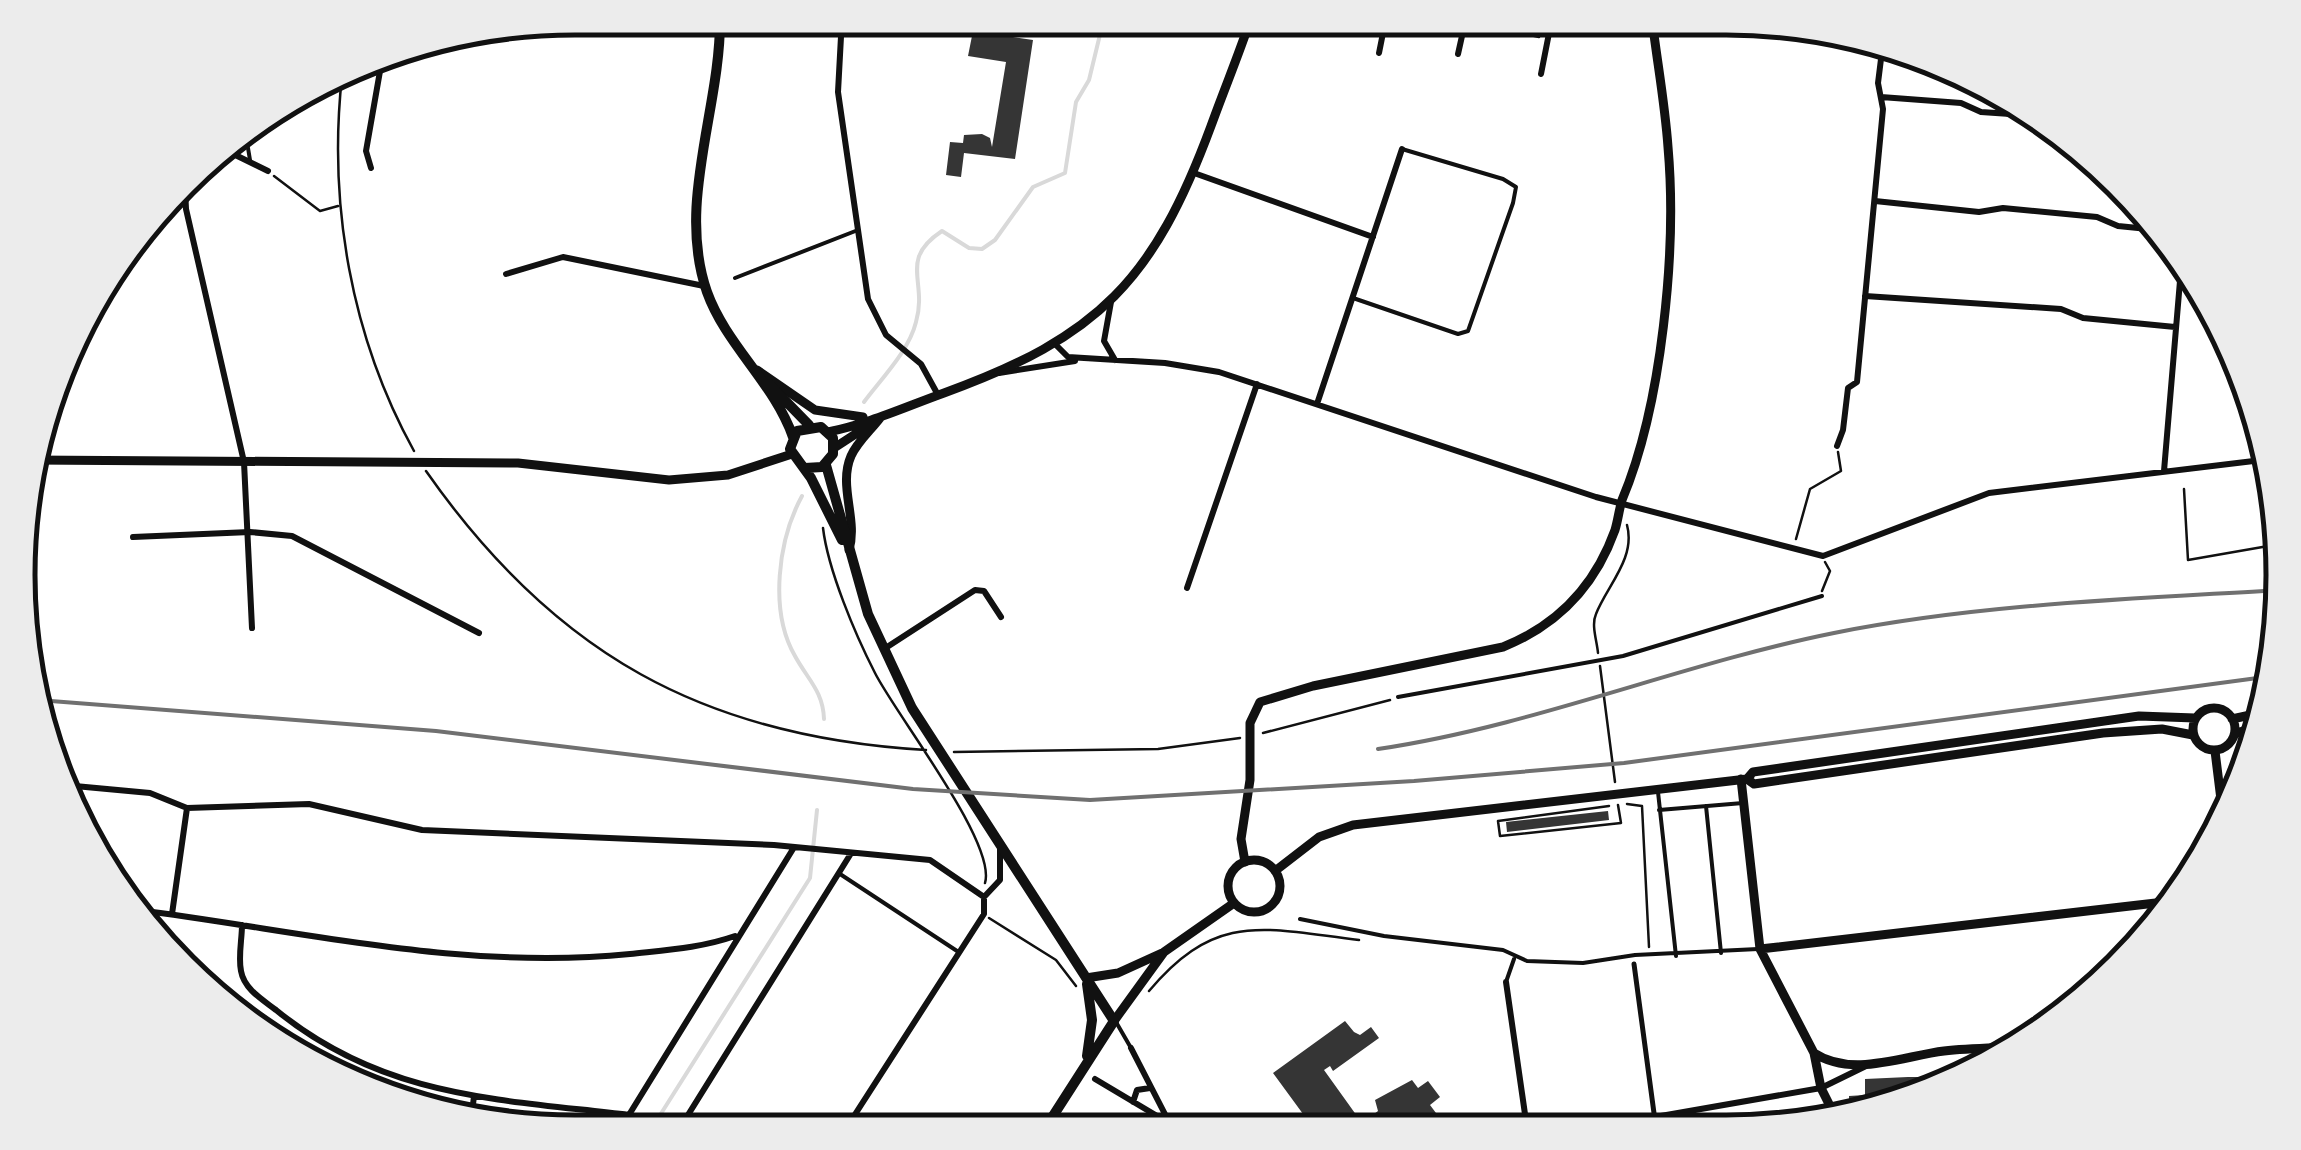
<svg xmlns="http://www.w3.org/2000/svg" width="2301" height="1150" viewBox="0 0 2301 1150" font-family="'Space Grotesk',sans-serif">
	<rect width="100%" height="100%" fill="#fff"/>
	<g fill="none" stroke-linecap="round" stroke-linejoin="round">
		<path stroke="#d9d9d9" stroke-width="4" d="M 864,402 C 881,379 909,351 916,322 C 928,281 898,260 942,231 L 969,248 L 982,249 L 995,240 L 1033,187 L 1065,173 L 1076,102 L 1089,80 L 1104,18
			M 802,496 C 778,540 769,611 795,656 C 808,680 823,691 824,719
			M 650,1131 L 810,878 L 817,810"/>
	</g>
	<path fill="#353535" d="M 973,31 L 1033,40 L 1015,159 L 964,153 L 961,177 L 946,175 L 950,142 L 963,143 L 964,135 L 982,134 L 990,138 L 992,147 L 1006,62 L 968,56 Z
		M 1608,811 L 1609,820 L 1507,832 L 1506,822 Z
		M 1345,1021 L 1354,1032 L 1360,1035 L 1371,1027 L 1379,1038 L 1333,1071 L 1330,1066 L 1324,1070 L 1362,1123 L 1378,1111 L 1375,1100 L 1412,1080 L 1418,1088 L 1428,1081 L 1440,1097 L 1430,1105 L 1436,1113 L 1414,1129 L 1314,1129 L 1273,1073 Z
		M 1908,1077 L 1921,1077 L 1919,1095 L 1849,1114 L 1849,1096 L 1865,1095 L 1865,1079 Z"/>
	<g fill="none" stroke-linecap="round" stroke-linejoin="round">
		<path stroke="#111" stroke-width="2.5" d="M 1473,23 L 1539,37
			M 342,76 C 328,204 351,337 414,451
			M 274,176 L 320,211 L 338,206
			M 426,471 C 554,654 704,737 926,750
			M 2184,489 L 2188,560 L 2274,545
			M 823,528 C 828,570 855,634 875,673 C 896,715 997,843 985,883
			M 1796,539 L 1810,489 L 1841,471 L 1838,452
			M 1822,591 L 1830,571 L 1825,562
			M 1598,653 C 1597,641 1591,625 1596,614 C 1607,586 1636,558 1627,525
			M 1600,666 L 1615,782
			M 1263,733 L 1390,700
			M 954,752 L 1158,749 L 1240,738
			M 1627,804 L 1642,806 L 1649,947
			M 1609,806 L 1498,821 L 1500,836 L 1621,823 L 1618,805
			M 989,918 L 1056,960 L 1076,986
			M 1149,991 C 1217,910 1265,929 1359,940"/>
		<path stroke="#111" stroke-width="4" d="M 232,137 L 248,148 L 250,160
			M 735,278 L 858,230
			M 1353,298 L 1458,334 L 1468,331 L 1513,203 L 1516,187 L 1503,179 L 1402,149
			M 1398,697 L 1623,656 L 1822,596
			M 1658,792 L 1676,956
			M 1706,806 L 1721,953
			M 1659,810 L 1743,803
			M 840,874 L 957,951
			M 1300,919 L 1384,936 L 1503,950 L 1527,961 L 1583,963 L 1635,955 L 1758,949
			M 1506,982 L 1514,959
			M 1116,1022 L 1131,1048"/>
		<path stroke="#111" stroke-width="5" d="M 1634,964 L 1656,1128"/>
		<path stroke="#111" stroke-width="6" d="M 842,18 L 838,92 L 868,299 L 886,335 L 921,364 L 938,395
			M 1379,53 L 1386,18
			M 1458,54 L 1466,18
			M 1541,74 L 1552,18
			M 1881,97 L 1961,103 L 1981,112 L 2025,115
			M 221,148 L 268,171
			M 371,168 L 366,151 L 383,54
			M 1194,173 L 1373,237
			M 185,189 L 186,209 L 244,462 L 252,628
			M 1875,201 L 1979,212 L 2003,208 L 2097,217 L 2118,226 L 2158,230
			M 506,274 L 563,257 L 704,286
			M 1865,296 L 2061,309 L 2083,318 L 2175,327
			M 1111,302 L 1104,341 L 1115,360
			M 1055,344 L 1068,357 L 1165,363 L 1219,372 L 1596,497 L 1823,556 L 1989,493 L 2262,460
			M 999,373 L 1075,361
			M 1317,404 L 1402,149
			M 1837,446 L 1843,430 L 1848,388 L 1857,382 L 1883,109 L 1878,83 L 1882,51
			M 2164,471 L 2181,269
			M 133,537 L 250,532 L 292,536 L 479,633
			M 1187,588 L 1257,384
			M 884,649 L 975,590 L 984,591 L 1001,617
			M 64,785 L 150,793 L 187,808 L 309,804 L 422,830 L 774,845 L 930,860 L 984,897 L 984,914 L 845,1130
			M 984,897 L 1000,880 L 1000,846
			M 138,910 C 303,931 463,971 630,954 C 666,950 701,948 735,936
			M 172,914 L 187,808
			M 242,925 C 242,939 238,957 241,971 C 244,989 263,1000 276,1010 C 384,1098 497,1099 629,1115
			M 1506,982 L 1527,1128
			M 1131,1048 L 1169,1122
			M 1095,1079 L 1179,1129
			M 1133,1102 L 1137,1090 L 1150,1088
			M 472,1113 L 474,1096
			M 1655,1117 L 1821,1088 L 1866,1066
			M 619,1131 L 793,849
			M 678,1131 L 850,855"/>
		<path stroke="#111" stroke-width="9" d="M 31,460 L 518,463 L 669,480 L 728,475 L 792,454
			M 2215,751 L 2224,824
			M 1741,779 L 1760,949 L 1814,1053 L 1821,1088 L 1836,1118
			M 1245,862 L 1241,839 L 1250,780 L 1250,723 L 1260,702 L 1313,686 L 1503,647 C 1558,625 1595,586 1615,530 C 1618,520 1619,510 1622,500 C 1662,405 1677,250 1668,147 C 1665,104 1657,61 1652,19
			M 1760,949 L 2173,901
			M 1814,1053 C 1852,1078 1903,1056 1944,1051 C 1967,1048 1991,1048 2014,1047"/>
		<path stroke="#111" stroke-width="9" d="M 757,370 L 815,410 L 863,417
			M 828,432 C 868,424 905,407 944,393 C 1099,337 1154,280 1211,126 C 1224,90 1239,54 1251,18
			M 834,448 L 874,422
			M 849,550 C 858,519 838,486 851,456 C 857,442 871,430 880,418
			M2193 729a21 21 0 1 1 42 0a21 21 0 1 1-42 0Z
			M 2232,719 L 2255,714
			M 2235,734 L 2251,728
			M 1747,779 L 1754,784 L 2103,733 L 2162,729 L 2193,735
			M1228 886a26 26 0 1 1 52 0a26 26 0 1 1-52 0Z
			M 1275,871 L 1319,837 L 1353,825 L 1747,779 L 1753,772 L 2139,716 L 2195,718
			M 1086,978 L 1118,973 L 1162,953
			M 1114,1021 L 1164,952 L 1234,903"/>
		<path stroke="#111" stroke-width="10" d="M 720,18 C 721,108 676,203 707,292 C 726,345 774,383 793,437
			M 769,384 L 809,425
			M 826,465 L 868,614 L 912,708 L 1114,1021 L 1044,1130
			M 805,468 L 822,467 L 833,454 L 833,438 L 821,427 L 797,431 L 790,449 L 811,478 L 842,540
			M 1087,1056 L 1092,1020 L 1087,984"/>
		<path stroke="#707070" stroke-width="4" d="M 38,700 L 436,731 L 913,789 L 1090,800 L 1414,781 L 1624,763 L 2265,677
			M 1378,749 C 1534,726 1680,664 1834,633 C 1979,604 2132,599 2280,590"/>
	</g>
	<path d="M0 0H2301V1150H0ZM575 35H1726A540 540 0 0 1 2266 575V575A540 540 0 0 1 1726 1115H575A540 540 0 0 1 35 575V575A540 540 0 0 1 575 35Z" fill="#ececec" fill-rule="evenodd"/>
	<path fill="none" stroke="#111" stroke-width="5" d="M575 35H1726A540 540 0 0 1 2266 575V575A540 540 0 0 1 1726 1115H575A540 540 0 0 1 35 575V575A540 540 0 0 1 575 35Z"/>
</svg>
